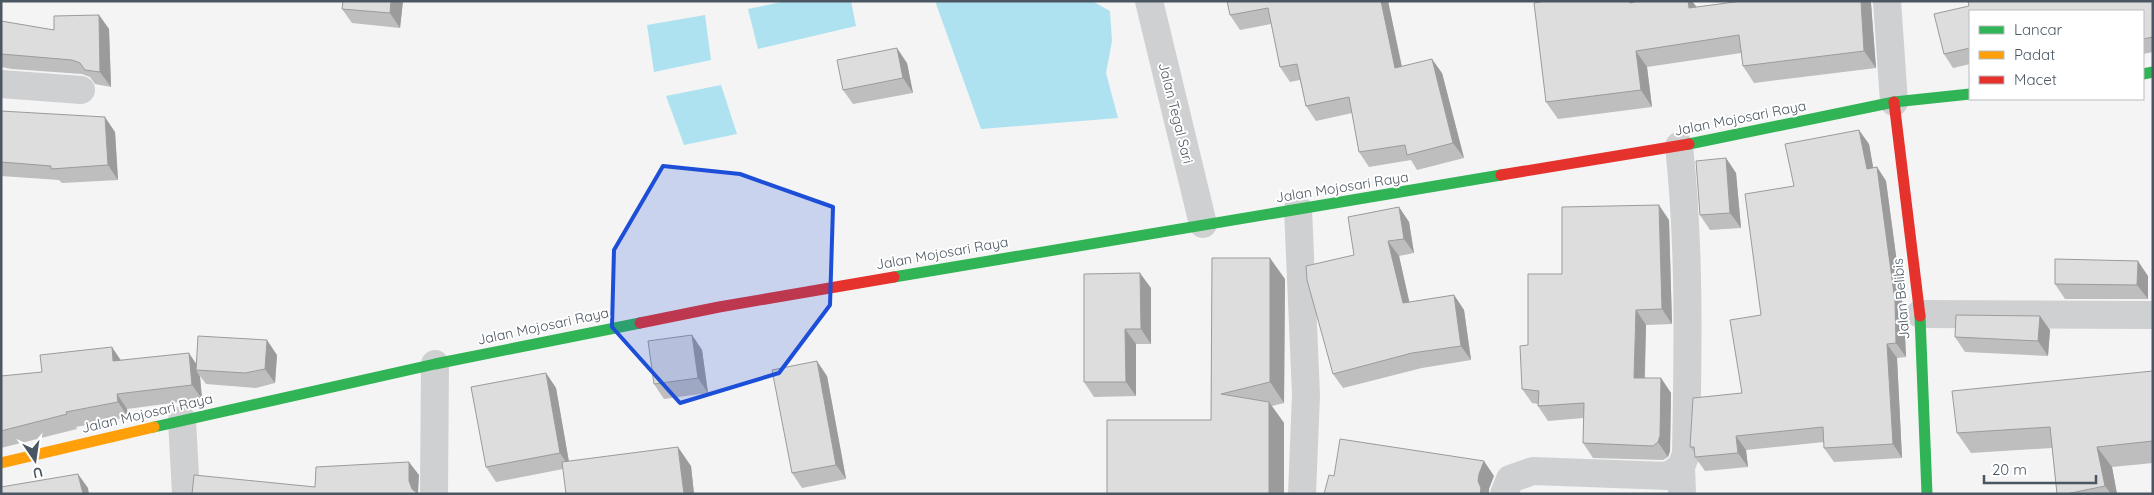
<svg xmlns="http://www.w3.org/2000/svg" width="2154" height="495" viewBox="0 0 2154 495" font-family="Quicksand,sans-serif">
	<rect width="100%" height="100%" fill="#f4f4f4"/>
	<path fill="#aee2f0" d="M 786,1 L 851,1 L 856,26 L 758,49 L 748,9 Z
		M 935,1 L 1092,1 L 1110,11 L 1112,41 L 1106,73 L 1118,118 L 981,129 Z
		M 705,15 L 711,60 L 654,72 L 647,25 Z
		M 721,85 L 737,134 L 684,145 L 666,96 Z"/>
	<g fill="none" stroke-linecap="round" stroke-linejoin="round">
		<path stroke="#ced0d2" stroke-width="28" d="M 1149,1 L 1203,224
			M 1887,1 L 1894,102
			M 1,84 L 81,90
			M 1298,209 L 1306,395 L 1302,494
			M 1920,314 L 2153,315
			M 182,420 L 186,494
			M 1681,467 L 1682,494
			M 434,494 L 435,364
			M 1504,494 L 1510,479 L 1533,471 L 1668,476 L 1681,467 L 1686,454 C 1688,351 1690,248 1679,146"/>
		<path stroke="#30b455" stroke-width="11" d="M 2143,74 L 2153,72
			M 1689,144 L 1894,102 L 1970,94
			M 894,277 L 1501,175
			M 1920,316 L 1927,494
			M 154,427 L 435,364 L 640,323"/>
		<path stroke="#ff9f0a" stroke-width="11" d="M 1,463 L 154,427"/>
		<path stroke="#e5322d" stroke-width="11" d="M 1894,102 L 1920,316
			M 1501,175 L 1689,144
			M 640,323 L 719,307 L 894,277"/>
	</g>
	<path fill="#bebebf" d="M 403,1 L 400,28 L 352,23 L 342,9 Z
		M 1227,1 L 1388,1 L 1402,66 L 1442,73 L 1464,158 L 1417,170 L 1411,160 L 1369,167 L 1359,152 L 1352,113 L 1316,121 L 1306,106 L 1300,80 L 1290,82 L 1280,67 L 1271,24 L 1240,30 L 1230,15 Z
		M 1545,1 L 1635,1 L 1696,7 L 1742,1 L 1870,1 L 1871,3 L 1876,68 L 1754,83 L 1743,66 L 1741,53 L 1647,67 L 1652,107 L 1558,119 L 1546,102 Z
		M 2153,1 L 2153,52 L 2143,54 L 2143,11 L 1970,11 L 1970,64 L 1953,68 L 1944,54 L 1969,6 Z
		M 99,15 L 109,29 L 111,87 L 95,84 L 90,77 L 82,74 L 12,69 L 1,67 L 1,21 L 54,30 Z
		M 907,63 L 913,93 L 853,104 L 843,90 Z
		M 1,111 L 115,132 L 118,180 L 62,183 L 59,180 L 1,176 Z
		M 1869,144 L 1873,168 L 1877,167 L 1886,181 L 1904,315 L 1906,357 L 1897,358 L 1902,458 L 1834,462 L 1824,448 L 1824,442 L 1746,450 L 1748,467 L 1705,471 L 1695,457 L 1695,453 L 1690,447 L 1742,393 L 1761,315 L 1794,186 Z
		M 1726,158 L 1736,173 L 1741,228 L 1710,230 L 1700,215 Z
		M 1399,207 L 1409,222 L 1414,253 L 1399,256 L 1409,302 L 1454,295 L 1464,310 L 1471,360 L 1422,368 L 1343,388 L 1333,374 L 1354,255 Z
		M 1669,220 L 1672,324 L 1646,325 L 1645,378 L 1661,378 L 1671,393 L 1670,451 L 1668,457 L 1663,460 L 1593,458 L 1583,443 L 1583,418 L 1548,421 L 1538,406 L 1538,404 L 1532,403 L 1522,389 L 1528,345 L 1562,274 Z
		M 1212,258 L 1285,279 L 1284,403 L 1272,406 L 1284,423 L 1211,420 Z
		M 2148,276 L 2148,299 L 2065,299 L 2055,284 Z
		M 1151,288 L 1151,344 L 1136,344 L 1136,396 L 1094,397 L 1084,382 Z
		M 2050,330 L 2048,356 L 1965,352 L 1955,337 Z
		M 692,335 L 702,350 L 708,393 L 664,399 L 654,384 Z
		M 277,355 L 275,383 L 256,388 L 206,384 L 200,376 L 202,399 L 127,409 L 128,417 L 76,427 L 77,429 L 1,448 L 1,376 L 42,372 L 120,360 L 196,363 Z
		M 2153,371 L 2153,463 L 2112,467 L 2117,494 L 2057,494 L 2052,448 L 1971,453 L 1957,433 Z
		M 546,373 L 556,388 L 569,462 L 691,466 L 694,494 L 566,494 L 563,469 L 496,482 L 486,467 Z
		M 827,376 L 846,479 L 802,488 L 792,473 Z"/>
	<path fill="#9b9b9b" d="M 391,1 L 403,1 L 400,28 L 390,13 Z
		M 1381,1 L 1388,1 L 1405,83 L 1395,68 Z
		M 1688,1 L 1692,1 L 1699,10 L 1689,8 Z
		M 1861,1 L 1870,1 L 1871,3 L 1876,68 L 1864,51 Z
		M 99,15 L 109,29 L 111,87 L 100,72 Z
		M 897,48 L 907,63 L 913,93 L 903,78 Z
		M 1636,51 L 1647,67 L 1652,107 L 1641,90 Z
		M 1432,59 L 1442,73 L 1464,158 L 1453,143 Z
		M 105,117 L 115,132 L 118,180 L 108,165 Z
		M 1859,130 L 1869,144 L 1876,183 L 1867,169 Z
		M 1726,158 L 1736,173 L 1741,228 L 1730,213 Z
		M 1877,167 L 1886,181 L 1904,315 L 1906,357 L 1896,343 Z
		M 1659,205 L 1669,220 L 1672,324 L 1662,309 Z
		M 1399,207 L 1409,222 L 1414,253 L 1404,239 Z
		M 1388,241 L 1399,256 L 1413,318 L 1403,303 Z
		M 1270,258 L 1285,279 L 1284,403 L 1270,382 Z
		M 2138,261 L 2148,276 L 2148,299 L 2137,285 Z
		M 1140,273 L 1151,288 L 1151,344 L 1141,329 Z
		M 1454,295 L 1464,310 L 1471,360 L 1461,346 Z
		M 1636,310 L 1646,325 L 1644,393 L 1634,378 Z
		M 2040,316 L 2050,330 L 2048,356 L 2038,341 Z
		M 1125,329 L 1136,344 L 1136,396 L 1126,382 Z
		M 692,335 L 702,350 L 708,393 L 698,378 Z
		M 267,340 L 277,355 L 275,383 L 265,369 Z
		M 1887,344 L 1897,358 L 1902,458 L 1893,444 Z
		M 112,347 L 122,362 L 113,361 Z
		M 189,353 L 199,368 L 196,370 L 200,377 L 202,399 L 192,385 Z
		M 817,361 L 827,376 L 846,479 L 836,465 Z
		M 546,373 L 556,388 L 570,468 L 560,453 Z
		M 1661,378 L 1671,393 L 1670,451 L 1668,457 L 1658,442 Z
		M 117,394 L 127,409 L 128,417 L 118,402 Z
		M 1269,402 L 1284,423 L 1284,494 L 1269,494 Z
		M 1736,436 L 1746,450 L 1748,467 L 1738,453 Z
		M 678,447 L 691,466 L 694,494 L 684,494 Z
		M 2097,447 L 2112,467 L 2117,494 L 2111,494 L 2105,486 Z
		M 1484,461 L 1494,476 L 1489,489 L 1489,494 L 1480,494 L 1478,481 L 1479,474 Z
		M 409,462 L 419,475 L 418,494 L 412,489 L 409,481 Z
		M 78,474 L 88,488 L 89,494 L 83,494 Z"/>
	<path fill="#ddddde" stroke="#9b9b9b" d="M 343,1 L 391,1 L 390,13 L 342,9 Z
		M 1227,1 L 1381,1 L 1395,68 L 1432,59 L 1453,143 L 1407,155 L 1405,145 L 1359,152 L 1349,97 L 1306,106 L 1297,64 L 1280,67 L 1268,8 L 1230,15 Z
		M 1545,1 L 1629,1 L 1630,3 L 1638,1 L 1688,1 L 1689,8 L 1742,1 L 1861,1 L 1864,51 L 1743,66 L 1739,35 L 1636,51 L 1641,90 L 1546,102 L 1534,3 Z
		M 1968,1 L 2153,1 L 2153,37 L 2143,39 L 2143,11 L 1970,11 L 1970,48 L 1944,54 L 1934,14 L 1969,6 Z
		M 99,15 L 100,72 L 85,70 L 80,63 L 72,60 L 1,54 L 1,21 L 54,30 L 54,16 Z
		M 897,48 L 903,78 L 843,90 L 837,60 Z
		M 1,111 L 105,117 L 108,165 L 51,169 L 51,166 L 1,162 Z
		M 1859,130 L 1867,169 L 1877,167 L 1895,301 L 1896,343 L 1887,344 L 1893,444 L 1824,448 L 1823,427 L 1736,436 L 1738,453 L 1695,457 L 1694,447 L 1690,447 L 1693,398 L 1742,393 L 1730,320 L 1761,315 L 1745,194 L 1794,186 L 1785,144 Z
		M 1726,158 L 1730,213 L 1700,215 L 1696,161 Z
		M 1659,205 L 1662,309 L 1636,310 L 1634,378 L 1661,378 L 1660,436 L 1658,442 L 1653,446 L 1583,443 L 1584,403 L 1538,406 L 1539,391 L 1522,389 L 1520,346 L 1528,345 L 1528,274 L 1562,274 L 1562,207 Z
		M 1399,207 L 1404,239 L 1388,241 L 1403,303 L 1454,295 L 1461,346 L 1412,353 L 1333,374 L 1307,280 L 1306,266 L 1354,255 L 1348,217 Z
		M 1212,258 L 1270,258 L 1270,382 L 1221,394 L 1269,402 L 1269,494 L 1107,494 L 1107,420 L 1211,420 Z
		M 2055,259 L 2138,261 L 2137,285 L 2055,284 Z
		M 1140,273 L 1141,329 L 1125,329 L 1126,382 L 1084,382 L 1084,274 Z
		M 1956,315 L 2040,316 L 2038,341 L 1955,337 Z
		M 692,335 L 698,378 L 654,384 L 648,341 Z
		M 198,336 L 267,340 L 265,369 L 245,373 L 196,370 Z
		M 112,347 L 113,361 L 189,353 L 192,385 L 117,394 L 118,402 L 66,412 L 67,414 L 1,431 L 1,376 L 42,372 L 40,355 Z
		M 817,361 L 836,465 L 792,473 L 772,370 Z
		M 2153,371 L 2153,441 L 2097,447 L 2105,486 L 2066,494 L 2057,494 L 2050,427 L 1957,433 L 1952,391 Z
		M 546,373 L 560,453 L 486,467 L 471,387 Z
		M 1340,439 L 1484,461 L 1479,474 L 1478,481 L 1481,488 L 1480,494 L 1324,494 L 1329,475 L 1334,476 Z
		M 678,447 L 684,494 L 566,494 L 562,462 Z
		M 409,462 L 409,481 L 412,489 L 418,494 L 192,494 L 194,475 L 315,487 L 316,467 Z
		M 78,474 L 83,494 L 1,494 L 1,487 Z"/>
	<path fill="#1d4ed8" fill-opacity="0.2" stroke="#1d4ed8" stroke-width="4" stroke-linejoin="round" d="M 663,166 L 740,174 L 833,207 L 830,305 L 779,373 L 680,403 L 612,327 L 614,250 Z"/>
	<g text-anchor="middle" stroke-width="4" stroke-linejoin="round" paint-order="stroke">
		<g font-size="14" fill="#4a5661" stroke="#fff">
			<text transform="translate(1176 113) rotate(76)" y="5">Jalan Tegal Sari</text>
			<text transform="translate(1740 118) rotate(-11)" y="5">Jalan Mojosari Raya</text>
			<text transform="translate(1342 187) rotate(-9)" y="5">Jalan Mojosari Raya</text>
			<text transform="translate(942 253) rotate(-10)" y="5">Jalan Mojosari Raya</text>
			<text transform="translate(1901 299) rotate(-95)" y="5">Jalan Belibis</text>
			<text transform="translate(543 326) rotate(-12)" y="5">Jalan Mojosari Raya</text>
			<text transform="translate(147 413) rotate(-13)" y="5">Jalan Mojosari Raya</text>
		</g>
	</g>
	<rect width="2154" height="495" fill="none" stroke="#4a5661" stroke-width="5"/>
	<rect x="1969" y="10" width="175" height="90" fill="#ffffff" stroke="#b7bbc0"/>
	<rect x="1979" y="26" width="25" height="8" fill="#30b455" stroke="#b7bbc0"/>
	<text x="2014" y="35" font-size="15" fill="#4a5661">Lancar</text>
	<rect x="1979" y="51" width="25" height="8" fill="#ff9f0a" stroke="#b7bbc0"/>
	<text x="2014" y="60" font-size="15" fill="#4a5661">Padat</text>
	<rect x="1979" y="76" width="25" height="8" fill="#e5322d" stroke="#b7bbc0"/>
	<text x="2014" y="85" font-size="15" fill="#4a5661">Macet</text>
	<g transform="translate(35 460) rotate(167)" stroke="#ffffff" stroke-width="4" paint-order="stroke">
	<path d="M0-4L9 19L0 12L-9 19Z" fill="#4a5661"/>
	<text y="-8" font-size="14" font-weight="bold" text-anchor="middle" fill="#4a5661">U</text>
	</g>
	<path d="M1984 475v8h112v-8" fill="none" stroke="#4a5661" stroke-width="2.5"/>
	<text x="1992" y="475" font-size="15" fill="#4a5661" stroke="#ffffff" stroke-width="4" paint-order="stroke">20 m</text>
</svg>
